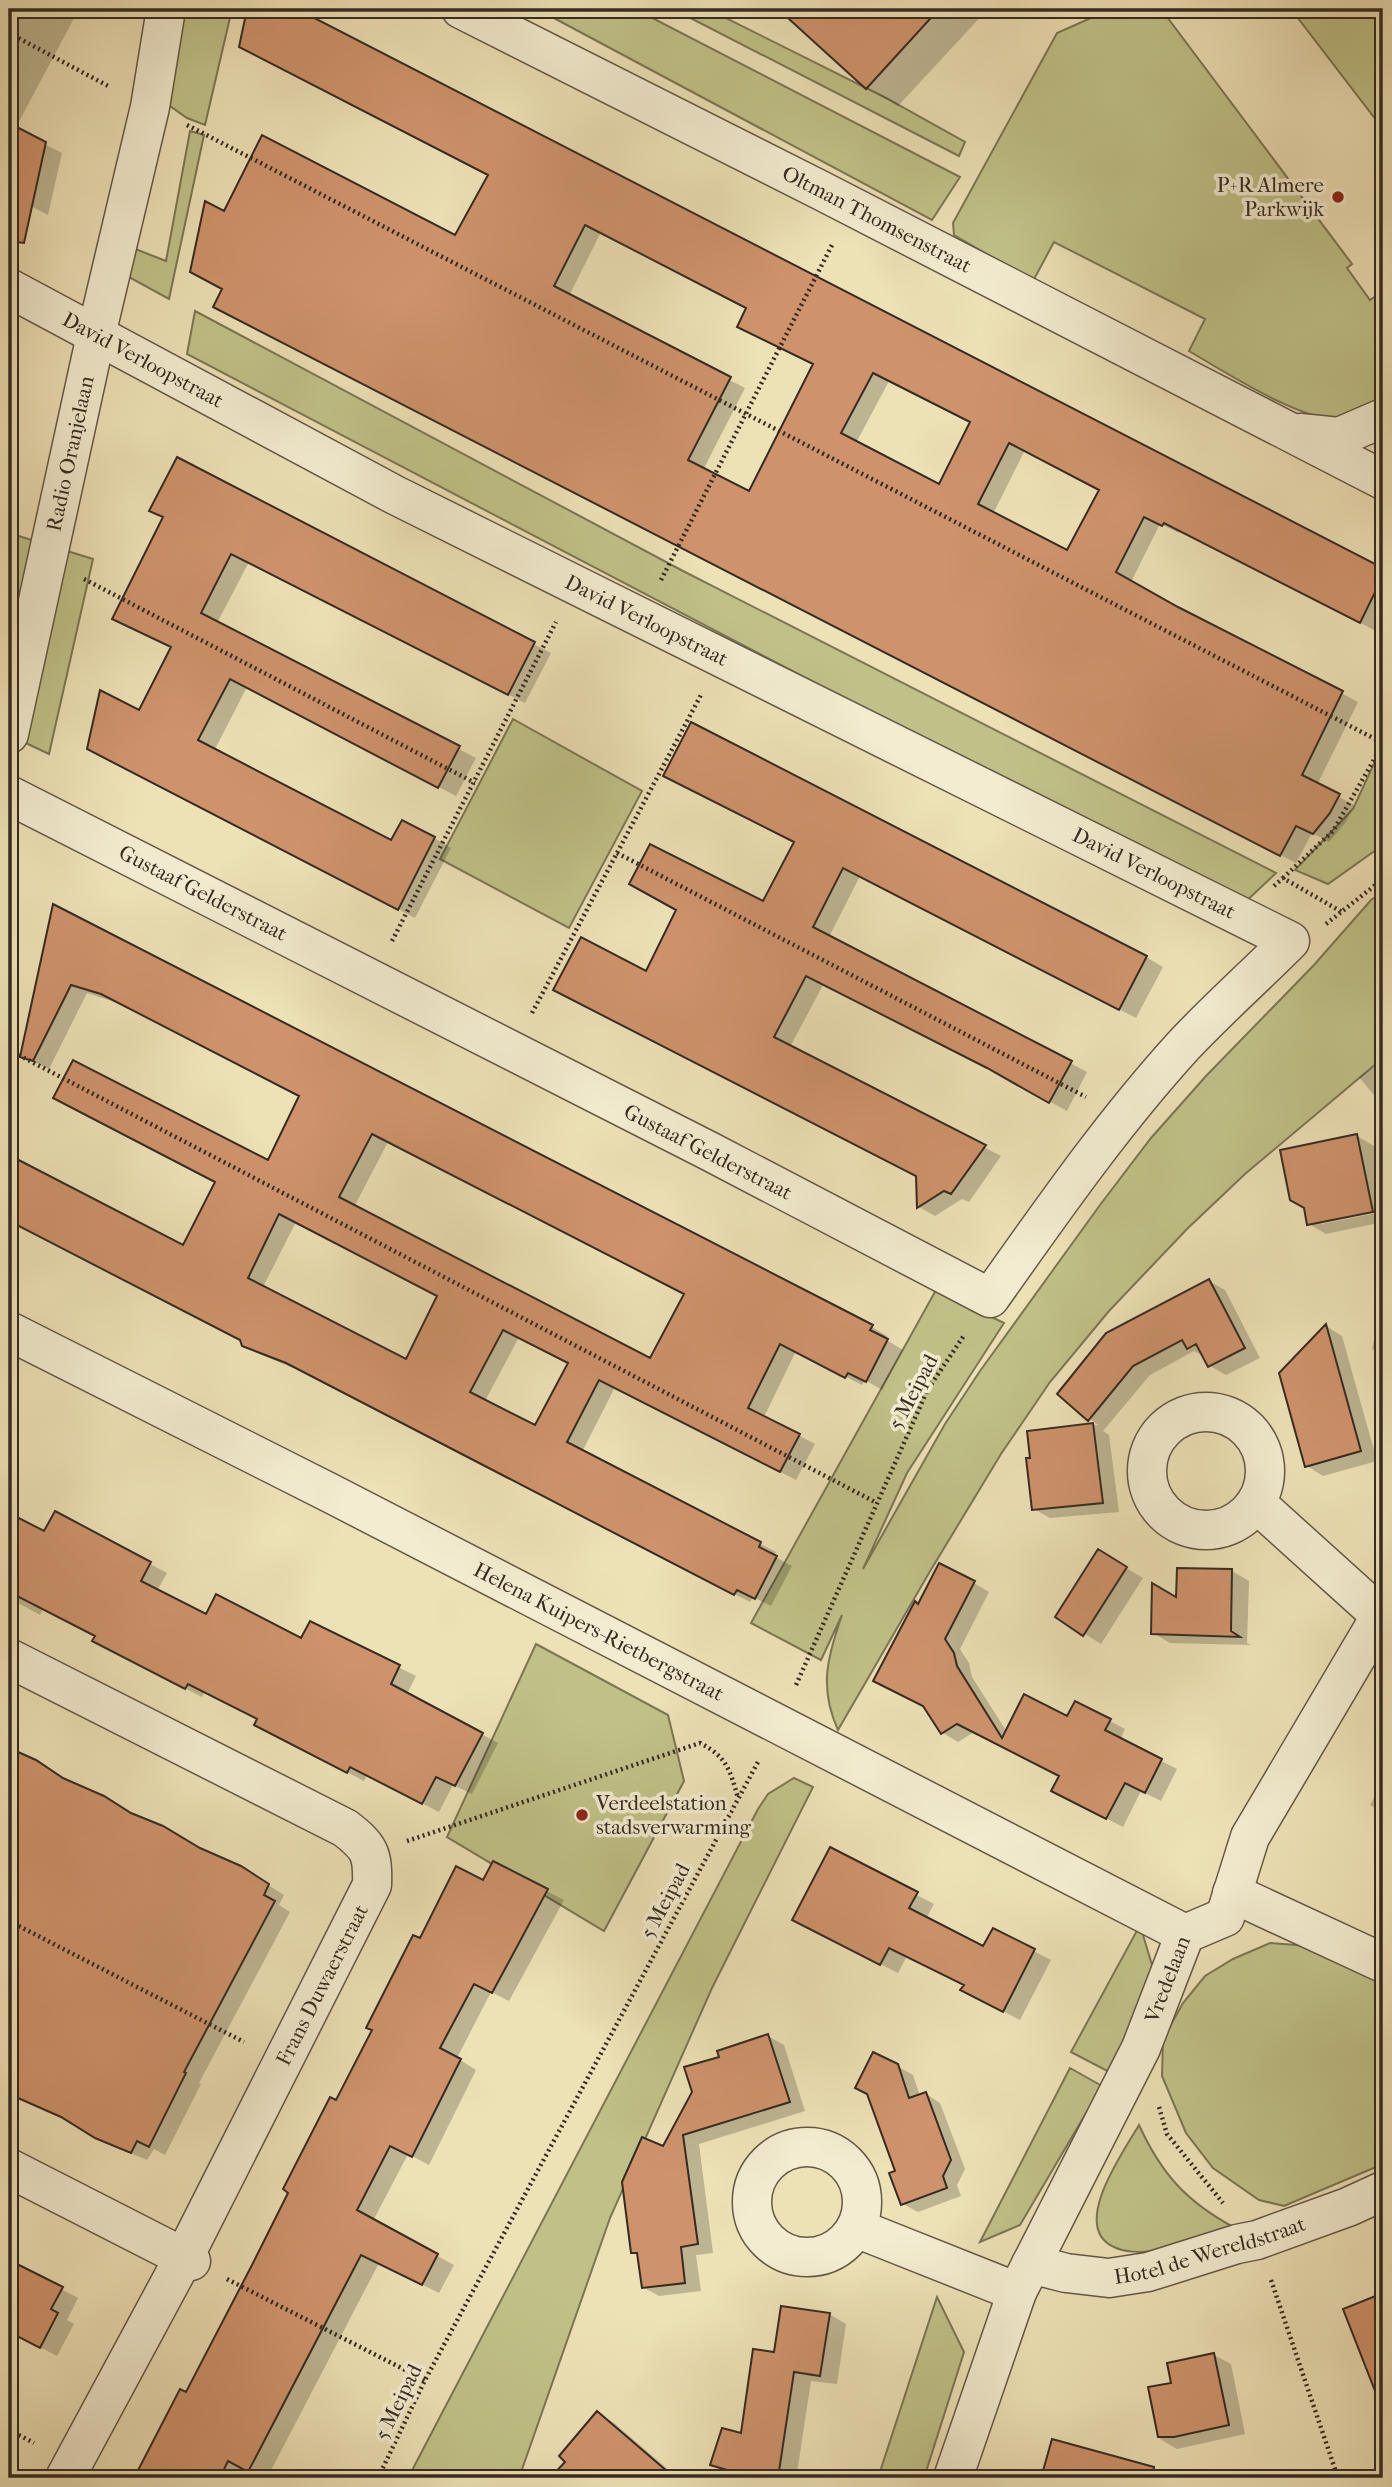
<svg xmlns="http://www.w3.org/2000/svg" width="1392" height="2487" viewBox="0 0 1392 2487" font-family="'IM FELL French Canon',serif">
	<rect width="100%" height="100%" fill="#ede1b6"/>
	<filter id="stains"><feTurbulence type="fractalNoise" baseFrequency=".00286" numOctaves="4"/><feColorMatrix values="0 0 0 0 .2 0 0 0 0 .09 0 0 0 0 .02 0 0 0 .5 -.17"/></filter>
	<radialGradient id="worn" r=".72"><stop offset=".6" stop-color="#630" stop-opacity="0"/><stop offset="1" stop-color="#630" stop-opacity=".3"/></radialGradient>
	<path fill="#c0c188" stroke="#7b7654" stroke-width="2" d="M 185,9 L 232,9 L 205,125 L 187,118 L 163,101 Z
		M 537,9 L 635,9 L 960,177 L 932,220 Z
		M 673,9 L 708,9 L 886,98 L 965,142 L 959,156 Z
		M 1111,9 L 1161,9 L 1352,264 L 1347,268 L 1370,300 L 1383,291 L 1383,397 C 1371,406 1355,415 1340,418 C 1307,425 1220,369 1189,351 L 1205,319 L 1054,242 L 1033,281 L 954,235 L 953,223 L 1057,33 Z
		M 1291,9 L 1374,9 L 1383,21 L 1383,129 Z
		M 190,131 L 204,135 L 169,299 L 127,276 L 133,248 L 166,261 Z
		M 195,311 L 683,571 L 1276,873 L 1241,906 L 187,354 Z
		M 9,533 L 93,559 L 49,754 L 9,735 Z
		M 513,719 L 642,791 L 569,928 L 440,859 Z
		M 1383,744 L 1383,845 L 1328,884 L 1295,870 L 1353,809 Z
		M 1383,892 L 1383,1058 L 1245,1174 L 1187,1229 L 1109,1311 L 1050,1382 L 1001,1454 L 929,1573 L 838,1730 C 819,1688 827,1658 842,1615 L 821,1660 L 751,1623 L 936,1290 L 1004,1323 L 907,1473 L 863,1569 L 945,1424 L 980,1371 L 1100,1205 L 1151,1138 L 1206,1076 L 1314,965 L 1371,900 Z
		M 536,1644 L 668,1715 L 684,1781 L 604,1931 L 447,1837 Z
		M 794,1778 L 813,1787 L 712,1988 L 610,2218 L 519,2478 L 408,2478 L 758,1809 L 768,1794 Z
		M 1140,1925 L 1152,1965 L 1153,1993 L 1111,2073 L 1071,2052 Z
		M 1270,1943 L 1309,1946 L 1383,1979 L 1383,2164 L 1284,2206 L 1259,2200 L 1213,2168 L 1186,2133 L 1162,2076 L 1163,2039 L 1183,2003 L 1205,1976 L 1233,1959 Z
		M 1070,2068 L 1102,2086 L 1020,2225 L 980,2242 Z
		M 1139,2125 C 1162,2175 1187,2202 1235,2228 C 1207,2236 1179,2246 1151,2251 C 1140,2253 1124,2252 1114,2247 C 1069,2227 1124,2151 1139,2125 Z
		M 937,2297 L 964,2352 L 924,2478 L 878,2478 Z"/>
	<path fill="#0003" fill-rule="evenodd" d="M 9,9 L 79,9 L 15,129 L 62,153 L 48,215 L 21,201 L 19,206 L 9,201 Z
		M 249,9 L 293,9 L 1383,569 L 1383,615 L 1376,631 L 1180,530 L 1179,533 L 1160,524 L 1131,582 L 1358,702 L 1317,785 L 1354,805 L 1346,822 L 1329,842 L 1312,833 L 1296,863 L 231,315 L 224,289 L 225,213 L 455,237 L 490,175 L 241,46 ZM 601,232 L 748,308 L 815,364 L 750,494 L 703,470 L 745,388 L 569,296 ZM 889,381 L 972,423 L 940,486 L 856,443 ZM 1025,450 L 1101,490 L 1067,552 L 993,514 Z
		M 780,9 L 988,9 L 898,106 L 867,88 Z
		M 178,460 L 551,653 L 525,703 L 249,562 L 217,623 L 476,758 L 456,796 L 247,687 L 214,751 L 392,842 L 434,838 L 451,848 L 415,918 L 106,758 L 140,712 L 173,648 L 131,628 L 164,518 L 151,511 Z
		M 796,843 L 1146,957 L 1163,967 L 1136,1018 L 860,876 L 829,937 L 1087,1072 L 1067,1111 L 1005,1077 L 823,985 L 790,1047 L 1001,1156 L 969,1202 L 962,1199 L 935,1216 L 919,1207 L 918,1176 L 647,973 L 764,904 Z
		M 54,906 L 872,1327 L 887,1336 L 885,1339 L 903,1350 L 882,1390 L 865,1380 L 862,1385 L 796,1351 L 764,1417 L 815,1444 L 796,1480 L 615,1387 L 582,1452 L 776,1552 L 774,1556 L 792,1566 L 771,1606 L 753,1597 L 750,1602 L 303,1372 L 259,1354 L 243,1344 L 242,1340 L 9,1220 L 9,1157 L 184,1247 L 269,1162 L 301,1096 L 118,1003 L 87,993 L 49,1069 L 22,1056 ZM 388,1142 L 686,1294 L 651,1360 L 354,1207 ZM 296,1222 L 439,1296 L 406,1362 L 263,1287 ZM 519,1337 L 570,1363 L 535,1427 L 485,1401 Z
		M 1383,1061 L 1383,1106 L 1359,1077 Z
		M 1357,1136 L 1374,1146 L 1383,1193 L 1383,1222 L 1326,1234 L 1309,1224 L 1305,1207 ZM 1381,1208 L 1382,1212 L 1321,1224 L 1321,1221 Z
		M 1209,1281 L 1225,1290 L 1260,1358 L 1226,1375 L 1210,1366 L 1205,1357 L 1194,1351 L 1150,1375 L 1103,1431 L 1109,1435 L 1119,1512 L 1050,1518 L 1034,1509 L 1032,1459 L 1029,1432 L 1098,1425 L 1059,1394 Z
		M 1381,1311 L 1383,1312 L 1383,1355 L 1372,1349 Z
		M 1326,1326 L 1342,1336 L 1377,1461 L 1323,1476 L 1307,1466 Z
		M 55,1513 L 167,1573 L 157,1591 L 206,1617 L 302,1640 L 310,1623 L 416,1676 L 407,1694 L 498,1743 L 472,1794 L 453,1785 L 439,1812 L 367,1775 L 364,1781 L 273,1734 L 259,1719 L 205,1691 L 202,1697 L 111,1650 L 97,1636 L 43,1609 L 40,1615 L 9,1598 L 9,1515 L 45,1534 Z
		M 1099,1552 L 1143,1578 L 1101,1644 L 1058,1617 Z
		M 1232,1571 L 1249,1581 L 1247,1643 L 1251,1645 L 1170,1643 L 1153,1633 L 1178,1600 Z
		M 974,1583 L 989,1592 L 960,1649 L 969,1663 L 972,1677 L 1007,1732 L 1068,1718 L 1110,1721 L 1125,1729 L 1120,1740 L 1177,1769 L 1161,1801 L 1141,1791 L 1123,1827 L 1068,1799 L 1060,1776 L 974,1732 L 958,1742 L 943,1733 L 918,1605 Z
		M 9,1750 L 36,1762 L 69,1782 L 257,1878 L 284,1895 L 279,1905 L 290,1912 L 199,2083 L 201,2084 L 165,2155 L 154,2149 L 147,2160 L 113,2146 L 9,2089 Z
		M 1383,1781 L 1383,1813 L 1370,1805 Z
		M 830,1850 L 934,1904 L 926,1919 L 984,1948 L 993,1930 L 1051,1960 L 1020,2020 L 979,1999 L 966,1985 L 907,1956 L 898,1973 L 811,1929 Z
		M 494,1864 L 564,1900 L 509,2001 L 491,1992 L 457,2058 L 476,2070 L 429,2165 L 408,2154 L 373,2221 L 454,2265 L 439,2293 L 379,2263 L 267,2478 L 136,2478 L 181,2391 L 187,2394 L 421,1940 L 484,1883 Z
		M 768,2036 L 784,2045 L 805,2111 L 699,2144 L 713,2253 L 696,2255 L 701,2291 L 659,2296 L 643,2287 L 639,2256 L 633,2252 L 663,2149 L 721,2058 Z
		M 897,2066 L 913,2075 L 920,2096 L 926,2094 L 940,2103 L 965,2169 L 957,2185 L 961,2196 L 918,2212 L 903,2204 L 897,2172 Z
		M 9,2262 L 78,2298 L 67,2320 L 74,2324 L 57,2356 L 9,2331 Z
		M 829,2314 L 846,2324 L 837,2384 L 811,2381 L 797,2473 L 807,2478 L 729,2478 L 767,2353 L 775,2354 Z
		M 1214,2355 L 1231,2364 L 1245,2434 L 1177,2449 L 1160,2439 L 1150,2389 L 1173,2384 Z
		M 597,2414 L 614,2423 L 678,2478 L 552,2478 L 567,2461 Z"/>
	<path fill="#ce936c" stroke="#362b20" stroke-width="2" fill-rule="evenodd" d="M 247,9 L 297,9 L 1383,568 L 1383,576 L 1360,623 L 1164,523 L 1162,526 L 1144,517 L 1116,572 L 1178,607 L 1343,691 L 1302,775 L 1340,794 L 1330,813 L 1313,834 L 1296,826 L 1280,856 L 213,307 L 222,289 L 190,272 L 205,201 L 224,211 L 262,135 L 455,235 L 488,175 L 239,47 ZM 585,225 L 746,308 L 737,327 L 813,364 L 749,491 L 688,460 L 731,377 L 554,286 ZM 873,373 L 970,422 L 939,484 L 841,433 ZM 1009,443 L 1099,490 L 1067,550 L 978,504 Z
		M 778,9 L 939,9 L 866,89 Z
		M 9,123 L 46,142 L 24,243 L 9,241 Z
		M 177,457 L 535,642 L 508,695 L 231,554 L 201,613 L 460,746 L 438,788 L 230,679 L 198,740 L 391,840 L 402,820 L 435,837 L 398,910 L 87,749 L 100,690 L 139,710 L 171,647 L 112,619 L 163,517 L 149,511 Z
		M 691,722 L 1147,956 L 1119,1010 L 843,868 L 813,927 L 1072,1061 L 1049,1103 L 987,1068 L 806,976 L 774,1037 L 986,1145 L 951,1194 L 944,1191 L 917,1208 L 916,1176 L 553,990 L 581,937 L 646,971 L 676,910 L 629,884 L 650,844 L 763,901 L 794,842 L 663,776 Z
		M 53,904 L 840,1308 L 873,1325 L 870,1330 L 888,1339 L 866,1382 L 848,1373 L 845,1378 L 780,1344 L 748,1408 L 800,1434 L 780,1472 L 599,1380 L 567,1442 L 761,1542 L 759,1547 L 777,1556 L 755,1599 L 737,1590 L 734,1595 L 286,1363 L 242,1346 L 240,1340 L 9,1221 L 9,1155 L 183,1245 L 215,1182 L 53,1098 L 73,1060 L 268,1160 L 299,1096 L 101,994 L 71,985 L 33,1061 L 20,1057 ZM 372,1134 L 684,1294 L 650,1358 L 339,1197 ZM 279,1214 L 437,1296 L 406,1359 L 248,1278 ZM 503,1330 L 568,1363 L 535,1425 L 470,1392 Z
		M 1357,1134 L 1373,1212 L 1307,1225 L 1304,1208 L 1290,1200 L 1280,1150 Z
		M 1209,1279 L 1245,1348 L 1208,1367 L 1196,1344 L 1187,1349 L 1182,1340 L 1133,1366 L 1088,1421 L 1057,1394 L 1106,1333 Z
		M 1326,1324 L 1361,1451 L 1305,1467 L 1279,1373 Z
		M 1093,1423 L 1103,1503 L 1032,1510 L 1026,1458 L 1030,1458 L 1027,1431 Z
		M 55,1511 L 151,1562 L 141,1581 L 206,1614 L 216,1594 L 301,1638 L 310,1621 L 400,1665 L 391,1684 L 483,1733 L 455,1786 L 436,1777 L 422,1804 L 350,1767 L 347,1773 L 254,1725 L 257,1719 L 188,1684 L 185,1689 L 92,1641 L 95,1636 L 9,1592 L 9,1513 L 44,1531 Z
		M 1098,1549 L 1127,1567 L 1083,1636 L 1055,1617 Z
		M 939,1563 L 975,1581 L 945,1639 L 954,1653 L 957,1666 L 1002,1738 L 1024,1694 L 1067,1716 L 1075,1701 L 1111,1719 L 1105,1730 L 1162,1759 L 1145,1793 L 1125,1783 L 1106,1819 L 1051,1791 L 1059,1776 L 957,1724 L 941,1734 L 923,1706 L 873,1681 L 915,1601 L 918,1604 Z
		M 1177,1568 L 1232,1569 L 1231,1631 L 1240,1637 L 1151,1634 L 1152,1583 L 1176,1597 Z
		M 9,1748 L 36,1760 L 63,1778 L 104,1796 L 131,1813 L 163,1826 L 200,1848 L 241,1866 L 269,1884 L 264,1895 L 275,1901 L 184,2072 L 186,2073 L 149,2147 L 137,2141 L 131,2153 L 95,2138 L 61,2117 L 9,2094 Z
		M 830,1847 L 918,1892 L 909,1908 L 983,1946 L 993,1928 L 1035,1949 L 1003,2012 L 960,1990 L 964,1985 L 889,1948 L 880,1965 L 792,1920 Z
		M 493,1861 L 548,1889 L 492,1993 L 474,1984 L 440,2048 L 461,2059 L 412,2157 L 390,2146 L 357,2210 L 438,2254 L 422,2285 L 361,2255 L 248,2472 L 228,2461 L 220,2478 L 134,2478 L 180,2389 L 186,2392 L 252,2265 L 288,2193 L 283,2189 L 330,2097 L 336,2100 L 372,2030 L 366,2028 L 413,1935 L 420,1938 L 456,1866 L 483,1880 Z
		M 768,2034 L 790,2102 L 683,2135 L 698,2244 L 681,2247 L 685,2283 L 642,2288 L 637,2253 L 631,2253 L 622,2182 L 642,2137 L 663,2146 L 692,2092 L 684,2067 L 719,2057 L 717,2051 Z
		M 873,2052 L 898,2064 L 909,2098 L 926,2092 L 951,2160 L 943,2176 L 947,2188 L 901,2205 L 889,2173 L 895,2171 L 867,2094 L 855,2088 Z
		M 9,2260 L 63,2287 L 51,2309 L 58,2313 L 40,2348 L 9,2332 Z
		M 1383,2293 L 1383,2405 L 1381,2406 L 1343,2309 Z
		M 781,2306 L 830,2313 L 820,2376 L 794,2372 L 778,2478 L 732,2478 L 734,2472 L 710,2465 L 722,2428 L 741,2433 L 753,2349 L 774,2352 Z
		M 1214,2353 L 1229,2425 L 1174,2437 L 1158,2437 L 1148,2387 L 1171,2383 L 1167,2363 Z
		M 597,2411 L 675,2478 L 550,2478 L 565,2462 L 559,2456 Z
		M 1052,2439 L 1154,2467 L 1152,2478 L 1041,2478 Z"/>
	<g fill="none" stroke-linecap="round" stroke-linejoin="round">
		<g stroke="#645846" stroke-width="41">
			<g id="minor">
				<path id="s1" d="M 461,9 L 822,191 L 1383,480"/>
				<path id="s2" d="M 9,288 L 395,495 L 1290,941 C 1255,976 1218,1009 1184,1045 C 1112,1124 1051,1212 990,1298 L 709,1151 L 9,795"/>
				<path d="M 1300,433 L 1339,437 L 1383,418"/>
				<path id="s3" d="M 9,734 L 96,335 L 150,107 L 166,9"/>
				<path id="s4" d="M 9,1331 L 332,1494 L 1185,1934"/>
				<circle cx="1206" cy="1471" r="59"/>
				<path d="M 1256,1503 L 1380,1615"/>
				<path d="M 9,1658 L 345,1828 C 370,1847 373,1854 372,1885 L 184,2257 L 65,2478"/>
				<path d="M 1232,1893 L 1383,1963"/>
				<circle cx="807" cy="2202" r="55"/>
				<path d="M 9,2168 L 191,2261"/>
				<path d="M 856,2228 L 1017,2292"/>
				<path id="s5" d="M 1031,2264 L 1066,2273 L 1109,2278 L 1148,2272 L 1237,2244 L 1257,2240 L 1348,2207 L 1383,2191"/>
				<path id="s6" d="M 953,2478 L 1017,2292 L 1141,2048 L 1185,1934 L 1225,1917 L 1250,1837 L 1383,1612"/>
			</g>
		</g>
		<path stroke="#362b20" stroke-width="4.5" stroke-dasharray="2 3.5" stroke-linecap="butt" d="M 9,33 L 110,87
			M 187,125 L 1383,743
			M 84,579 L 475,783
			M 661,580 L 832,245
			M 617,853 L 1086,1097
			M 1283,878 L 1333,831 L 1383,744
			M 1274,886 L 1283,878 L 1342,912
			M 1326,924 L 1383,879
			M 392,941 L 556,622
			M 532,1013 L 702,693
			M 9,1050 L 877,1503
			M 796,1685 L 928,1389 L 965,1334
			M 407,1841 L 700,1743 C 727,1757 730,1770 738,1798
			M 9,1921 L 244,2042
			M 1159,2107 L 1167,2134 L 1223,2203
			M 227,2279 L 425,2380
			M 1271,2280 L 1338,2478
			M 9,2430 L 34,2443
			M 378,2478 L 425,2380 L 758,1762"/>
		<use href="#minor" stroke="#f3ecd0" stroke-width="38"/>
	</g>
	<g fill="#8f2418" stroke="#f3ecd0" stroke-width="2.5">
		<circle cx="1338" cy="197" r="7"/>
		<circle cx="582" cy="1815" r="7"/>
	</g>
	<g text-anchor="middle" stroke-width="7" stroke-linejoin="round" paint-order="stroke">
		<g font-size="21" fill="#362b20" stroke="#f3ecd0" text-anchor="end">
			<text x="1324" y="192">P+R Almere<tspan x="1324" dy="24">Parkwijk</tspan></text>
			<text x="596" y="1810" text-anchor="start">Verdeelstation<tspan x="596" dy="24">stadsverwarming</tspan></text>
		</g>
		<g font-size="21" fill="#362b20" stroke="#f3ecd0">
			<text dy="7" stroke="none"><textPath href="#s1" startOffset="466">Oltman Thomsenstraat</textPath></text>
			<text dy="7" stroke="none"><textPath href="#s2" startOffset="152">David Verloopstraat</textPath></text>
			<text dy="7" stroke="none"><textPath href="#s3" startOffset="287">Radio Oranjelaan</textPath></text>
			<text dy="7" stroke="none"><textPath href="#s2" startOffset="719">David Verloopstraat</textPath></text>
			<text dy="7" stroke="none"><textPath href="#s2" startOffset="1286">David Verloopstraat</textPath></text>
			<text transform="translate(203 893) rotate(27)" y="7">Gustaaf Gelderstraat</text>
			<text transform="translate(708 1152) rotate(27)" y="7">Gustaaf Gelderstraat</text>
			<text transform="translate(913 1392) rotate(-62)" y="7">5 Meipad</text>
			<text dy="7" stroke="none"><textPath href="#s4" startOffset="662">Helena Kuipers-Rietbergstraat</textPath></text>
			<text transform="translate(665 1901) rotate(-62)" y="7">5 Meipad</text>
			<text dy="7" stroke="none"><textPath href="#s6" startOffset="544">Vredelaan</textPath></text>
			<text transform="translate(322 1985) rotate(-63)" y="7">Frans Duwaerstraat</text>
			<text dy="7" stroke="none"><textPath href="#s5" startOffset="184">Hotel de Wereldstraat</textPath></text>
			<text transform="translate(398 2402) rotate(-64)" y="7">5 Meipad</text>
		</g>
	</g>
	<rect width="1392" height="2487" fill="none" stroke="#ede1b6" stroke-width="35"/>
	<rect x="10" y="10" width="1371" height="2466" fill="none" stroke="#362b20" stroke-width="3.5"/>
	<rect x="18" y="18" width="1357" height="2452" fill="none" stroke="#362b20" stroke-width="2"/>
	<rect width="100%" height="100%" filter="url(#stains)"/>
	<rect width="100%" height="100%" fill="url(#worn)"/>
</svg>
